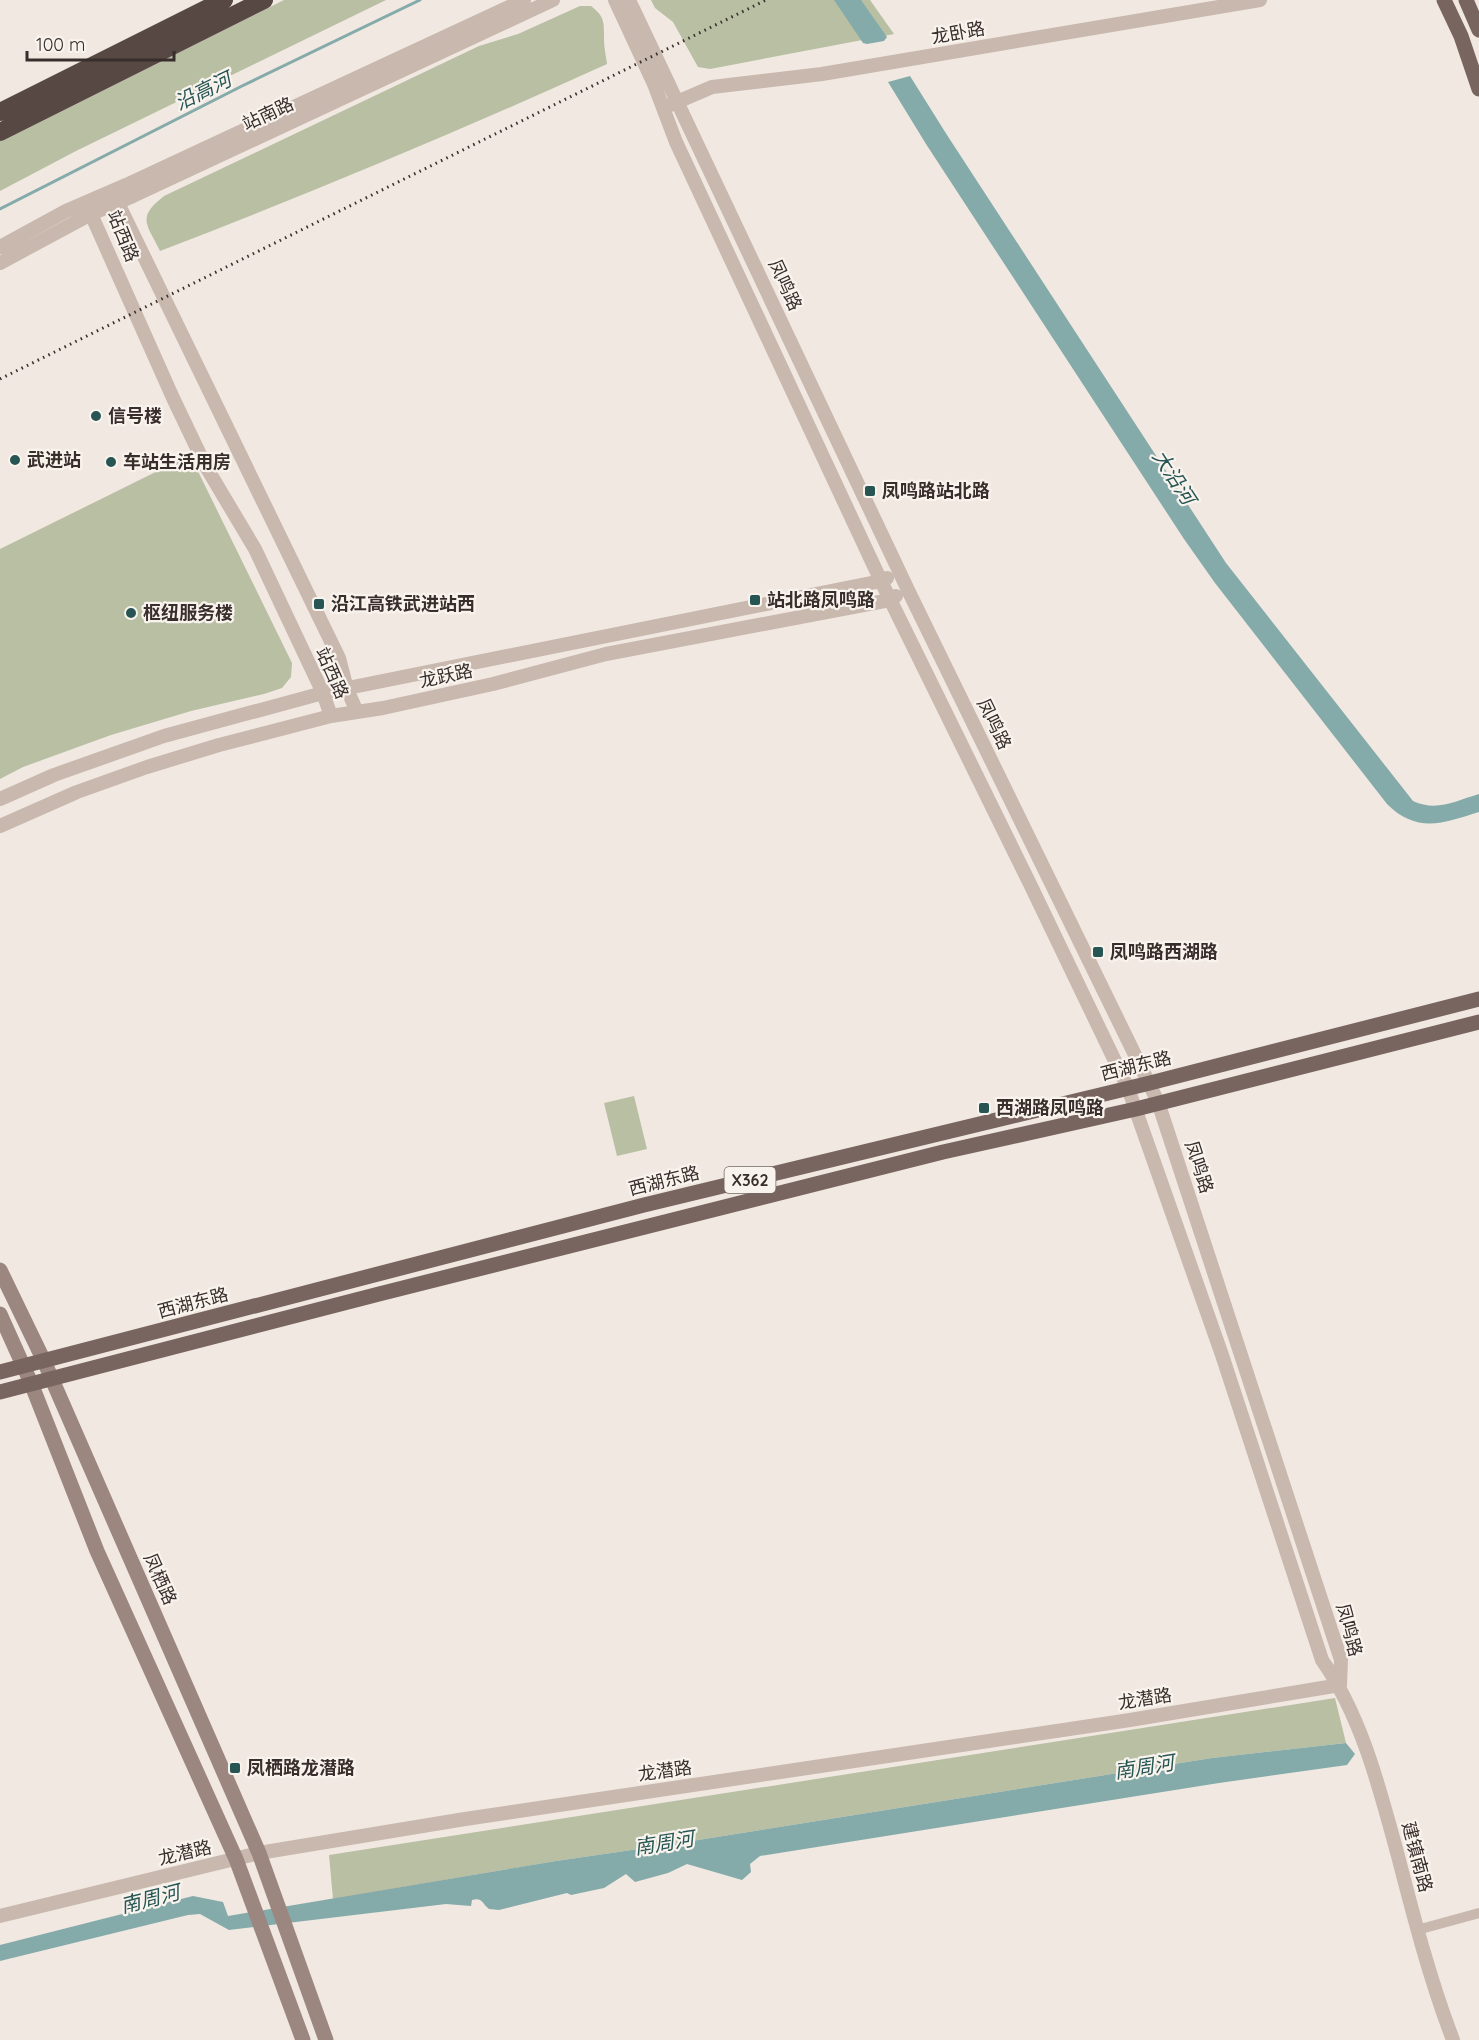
<svg xmlns="http://www.w3.org/2000/svg" width="1479" height="2040" viewBox="0 0 1479 2040" font-family="Quicksand,'Noto Sans SC',sans-serif">
	<rect width="100%" height="100%" fill="#f1e8e1"/>
	<path fill="#b8bfa3" d="M 284,0 L 386,0 L 76,151 L 0,191 L 0,141 Z
		M 651,0 L 870,0 L 894,34 L 710,69 L 698,67 L 673,22 L 655,8 Z
		M 580,6 L 591,6 C 605,17 604,22 604,40 C 604,48 606,56 607,64 C 460,131 311,193 160,251 C 147,224 136,218 164,196 L 479,46 L 518,34 Z
		M 190,455 L 292,663 L 291,677 L 282,688 L 264,694 L 191,711 L 111,735 L 23,767 L 0,779 L 0,549 Z
		M 634,1096 L 647,1149 L 617,1156 L 604,1103 Z
		M 1335,1698 L 1346,1743 L 1212,1758 L 673,1844 L 556,1861 L 333,1899 L 329,1855 Z"/>
	<path fill="#84aba9" d="M 834,0 L 861,0 L 887,37 L 884,41 L 867,44 L 863,43 Z
		M 910,76 L 947,135 L 1226,563 L 1413,801 C 1437,812 1455,801 1479,794 L 1479,812 C 1444,823 1417,834 1387,804 L 1215,583 L 1184,539 L 926,144 L 888,82 Z
		M 1346,1743 L 1355,1754 L 1347,1765 L 1219,1783 L 760,1856 L 750,1864 L 751,1872 L 742,1880 L 687,1864 L 668,1873 L 635,1882 L 626,1874 L 604,1888 L 571,1895 L 567,1893 L 499,1910 L 489,1909 C 482,1904 483,1897 472,1900 L 471,1906 L 446,1904 L 229,1930 L 200,1914 L 188,1915 L 0,1961 L 0,1945 L 193,1896 L 223,1902 L 228,1916 L 556,1861 L 673,1844 L 1212,1758 Z"/>
	<g fill="none" stroke-linecap="round" stroke-linejoin="round">
		<path stroke="#84aba9" stroke-width="3" d="M 0,209 L 242,86 L 420,0"/>
		<path stroke="#c8b8ae" stroke-width="10" d="M 1417,1930 L 1479,1913"/>
		<path stroke="#c8b8ae" stroke-width="14" d="M 615,0 L 654,84 L 676,142 L 881,581 L 1030,884 L 1128,1088 L 1222,1355 L 1322,1660 C 1362,1717 1380,1790 1398,1856 C 1414,1918 1430,1980 1453,2040
			M 629,0 L 908,590 L 1158,1102 L 1341,1660 L 1340,1685
			M 670,105 L 712,87 L 822,74 L 1260,0
			M 0,247 L 66,211 L 126,185 L 524,0
			M 0,263 L 91,214 L 133,196 L 553,0
			M 331,716 L 323,693 L 255,549 L 205,465 L 173,398 L 91,214 L 99,197 L 118,203 L 339,658 L 347,689 L 357,712
			M 0,799 L 54,775 L 164,736 L 323,693 L 881,581 L 887,578
			M 0,826 L 77,792 L 147,767 L 219,745 L 331,716 L 383,708 L 493,684 L 606,654 L 890,600 L 896,596
			M 0,1916 L 259,1853 L 465,1819 L 1130,1720 L 1340,1685"/>
		<path stroke="#9c8780" stroke-width="15" d="M 0,1270 L 44,1361 L 259,1853 L 326,2040
			M 0,1314 L 31,1383 L 97,1551 L 236,1859 L 303,2040"/>
		<path stroke="#78655f" stroke-width="15" d="M 1444,0 L 1461,36 L 1479,89
			M 1466,0 L 1479,30
			M 0,1372 L 644,1205 L 1150,1083 L 1479,999
			M 0,1392 L 379,1294 L 943,1152 L 1136,1109 L 1479,1022"/>
		<path stroke="#574844" stroke-width="18" d="M 0,112 L 224,0
			M 0,132 L 264,0"/>
		<path stroke="#382e2c" stroke-width="3" stroke-dasharray="1.5 4.5" stroke-linecap="butt" d="M 0,379 L 766,0"/>
	</g>
	<g fill="#265553" stroke="#f9f3ee" stroke-width="2">
		<circle cx="96" cy="416" r="6"/>
		<circle cx="15" cy="460" r="6"/>
		<circle cx="111" cy="462" r="6"/>
		<rect x="864" y="485" width="12" height="12" rx="3"/>
		<rect x="749" y="594" width="12" height="12" rx="3"/>
		<rect x="313" y="598" width="12" height="12" rx="3"/>
		<circle cx="131" cy="613" r="6"/>
		<rect x="1092" y="946" width="12" height="12" rx="3"/>
		<rect x="978" y="1102" width="12" height="12" rx="3"/>
		<rect x="229" y="1762" width="12" height="12" rx="3"/>
	</g>
	<g text-anchor="middle" stroke-width="4.5" stroke-linejoin="round" paint-order="stroke">
		<rect fill="#f9f3ee" stroke="#726966" stroke-width="1.5" x="724.5" y="1167" width="51" height="26" rx="4.5"/>
		<g font-size="16" font-weight="bold" fill="#382e2c">
			<text x="750" y="1186">X362</text>
		</g>
		<g font-size="18" fill="#382e2c" stroke="#f9f3ee">
			<text transform="translate(958 33) rotate(-10)" y="6">龙卧路</text>
			<text transform="translate(268 114) rotate(-25)" y="6">站南路</text>
			<text transform="translate(123 236) rotate(68)" y="6">站西路</text>
			<text transform="translate(785 285) rotate(65)" y="6">凤鸣路</text>
			<text transform="translate(332 673) rotate(66)" y="6">站西路</text>
			<text transform="translate(446 676) rotate(-12)" y="6">龙跃路</text>
			<text transform="translate(994 724) rotate(64)" y="6">凤鸣路</text>
			<text transform="translate(1136 1066) rotate(-14)" y="6">西湖东路</text>
			<text transform="translate(1199 1167) rotate(72)" y="6">凤鸣路</text>
			<text transform="translate(664 1181) rotate(-14)" y="6">西湖东路</text>
			<text transform="translate(193 1303) rotate(-15)" y="6">西湖东路</text>
			<text transform="translate(160 1579) rotate(66)" y="6">凤栖路</text>
			<text transform="translate(1349 1630) rotate(75)" y="6">凤鸣路</text>
			<text transform="translate(1145 1699) rotate(-9)" y="6">龙潜路</text>
			<text transform="translate(665 1771) rotate(-8)" y="6">龙潜路</text>
			<text transform="translate(185 1853) rotate(-13)" y="6">龙潜路</text>
			<text transform="translate(1417 1857) rotate(75)" y="6">建镇南路</text>
		</g>
		<g font-size="18" font-weight="bold" fill="#382e2c" stroke="#f9f3ee" text-anchor="start">
			<text x="108" y="422">信号楼</text>
			<text x="27" y="466">武进站</text>
			<text x="123" y="468">车站生活用房</text>
			<text x="882" y="497">凤鸣路站北路</text>
			<text x="767" y="606">站北路凤鸣路</text>
			<text x="331" y="610">沿江高铁武进站西</text>
			<text x="143" y="619">枢纽服务楼</text>
			<text x="1110" y="958">凤鸣路西湖路</text>
			<text x="996" y="1114">西湖路凤鸣路</text>
			<text x="247" y="1774">凤栖路龙潜路</text>
		</g>
		<g font-size="20" font-style="italic" fill="#265553" stroke="#f9f3ee">
			<text transform="translate(203 91) rotate(-26)" y="7">沿高河</text>
			<text transform="translate(1174 477) rotate(57)" y="7">大沿河</text>
			<text transform="translate(1144 1767) rotate(-9)" y="7">南周河</text>
			<text transform="translate(664 1843) rotate(-9)" y="7">南周河</text>
			<text transform="translate(150 1899) rotate(-14)" y="7">南周河</text>
		</g>
	</g>
	<path d="M27 51v9h147v-9" fill="none" stroke="#382e2c" stroke-width="3"/>
	<text x="36" y="51" font-size="18" fill="#382e2c" stroke="#f9f3ee" stroke-width="4.5" paint-order="stroke">100 m</text>
</svg>
